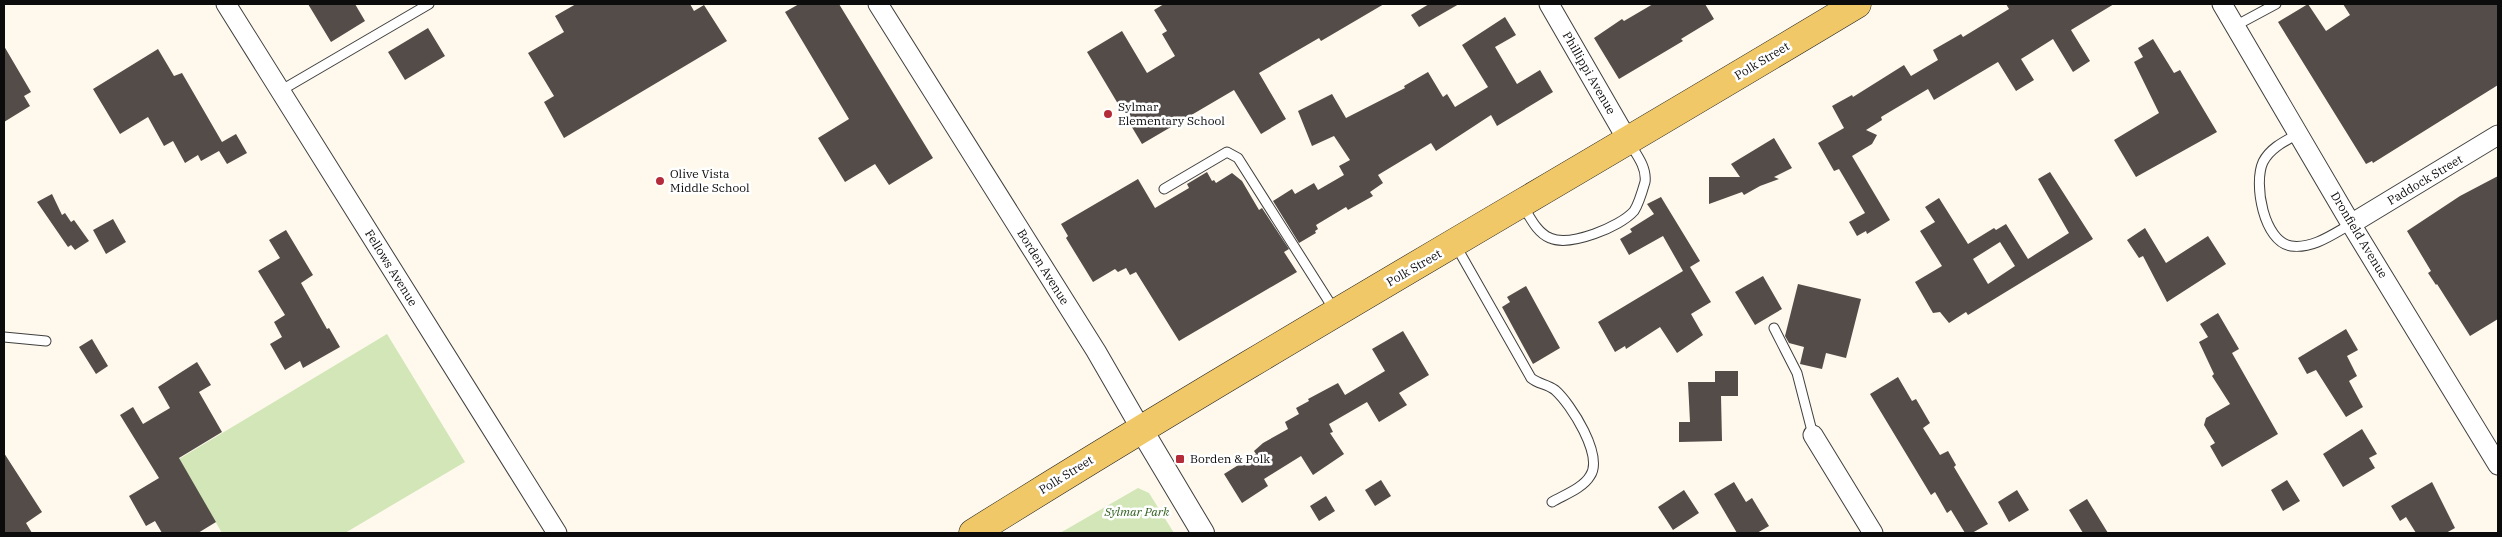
<svg xmlns="http://www.w3.org/2000/svg" width="2502" height="537" viewBox="0 0 2502 537" font-family="'IBM Plex Serif',serif">
	<rect width="100%" height="100%" fill="#fef9ec"/>
	<path fill="#d2e6b8" d="M 387,334 L 465,462 L 345,533 L 222,533 L 179,459 Z
		M 1138,488 L 1149,493 L 1174,533 L 1060,533 Z"/>
	<path fill="#544c49" fill-rule="evenodd" d="M 308,4 L 355,4 L 365,21 L 331,42 Z
		M 576,4 L 690,4 L 694,11 L 704,5 L 727,41 L 564,138 L 544,102 L 554,96 L 528,53 L 564,32 L 555,16 Z
		M 799,4 L 839,4 L 933,158 L 889,185 L 875,164 L 845,182 L 818,138 L 849,119 L 785,12 Z
		M 1164,4 L 1384,4 L 1321,41 L 1319,38 L 1259,73 L 1286,119 L 1261,134 L 1234,90 L 1142,144 L 1087,52 L 1122,31 L 1147,73 L 1175,56 L 1162,34 L 1167,31 L 1154,10 Z
		M 1429,4 L 1459,4 L 1419,27 L 1411,15 Z
		M 1653,4 L 1705,4 L 1714,19 L 1681,39 L 1683,41 L 1619,79 L 1594,38 L 1622,19 L 1624,21 Z
		M 2006,4 L 2114,4 L 2071,30 L 2090,61 L 2073,72 L 2053,39 L 2021,59 L 2034,80 L 2016,91 L 1998,62 L 1934,100 L 1928,89 L 1881,117 L 1882,120 L 1866,130 L 1877,135 L 1872,144 L 1852,156 L 1890,220 L 1867,234 L 1866,231 L 1857,236 L 1849,222 L 1865,213 L 1839,169 L 1834,171 L 1818,143 L 1844,128 L 1832,106 L 1852,95 L 1853,97 L 1904,65 L 1911,76 L 1938,60 L 1933,50 L 1961,34 L 1963,37 L 2009,9 Z
		M 2308,4 L 2326,31 L 2350,15 L 2343,4 L 2498,4 L 2498,85 L 2373,163 L 2372,161 L 2366,164 L 2278,22 Z
		M 1505,17 L 1516,35 L 1495,47 L 1517,84 L 1540,70 L 1553,92 L 1497,126 L 1491,115 L 1436,151 L 1431,143 L 1378,175 L 1383,183 L 1370,192 L 1373,196 L 1348,210 L 1346,207 L 1316,225 L 1318,229 L 1315,231 L 1316,233 L 1299,243 L 1273,201 L 1292,189 L 1295,194 L 1314,183 L 1318,190 L 1344,175 L 1339,166 L 1350,160 L 1334,136 L 1312,146 L 1298,111 L 1332,94 L 1346,118 L 1405,88 L 1404,86 L 1428,72 L 1443,97 L 1447,94 L 1455,107 L 1488,87 L 1462,45 Z
		M 428,28 L 445,56 L 405,80 L 388,52 Z
		M 2153,39 L 2174,73 L 2180,70 L 2217,132 L 2136,177 L 2114,140 L 2159,113 L 2134,62 L 2143,57 L 2138,48 Z
		M 4,46 L 31,92 L 24,96 L 30,106 L 4,122 Z
		M 158,49 L 174,76 L 182,73 L 222,142 L 236,134 L 247,153 L 227,164 L 219,151 L 201,161 L 198,155 L 185,163 L 173,141 L 164,146 L 148,117 L 120,134 L 93,89 Z
		M 1774,138 L 1792,168 L 1774,177 L 1779,179 L 1760,186 L 1744,195 L 1742,192 L 1709,204 L 1709,177 L 1740,177 L 1731,164 Z
		M 1207,172 L 1212,181 L 1214,180 L 1216,183 L 1232,173 L 1242,181 L 1259,210 L 1262,208 L 1289,249 L 1284,252 L 1297,272 L 1179,341 L 1136,272 L 1130,275 L 1126,268 L 1118,272 L 1115,269 L 1093,282 L 1066,238 L 1068,236 L 1061,224 L 1138,179 L 1155,208 L 1189,188 L 1187,184 Z
		M 2050,172 L 2093,239 L 1968,315 L 1966,312 L 1949,323 L 1940,312 L 1933,313 L 1915,282 L 1942,266 L 1920,231 L 1935,222 L 1925,207 L 1939,198 L 1968,244 L 1994,228 L 1996,230 L 2006,224 L 2028,259 L 2069,233 L 2038,179 ZM 2000,242 L 2015,266 L 1988,284 L 1973,259 Z
		M 2498,176 L 2498,319 L 2470,336 L 2437,284 L 2436,285 L 2428,273 L 2431,271 L 2407,231 L 2460,196 Z
		M 52,194 L 62,215 L 65,213 L 71,222 L 74,220 L 89,241 L 75,250 L 71,245 L 68,247 L 37,202 Z
		M 1661,197 L 1700,261 L 1690,267 L 1711,302 L 1691,314 L 1703,335 L 1677,353 L 1660,327 L 1626,349 L 1625,346 L 1615,352 L 1598,322 L 1683,271 L 1663,236 L 1629,255 L 1620,239 L 1632,232 L 1630,229 L 1654,214 L 1647,204 Z
		M 113,219 L 126,242 L 106,254 L 93,230 Z
		M 2145,228 L 2166,263 L 2208,236 L 2226,264 L 2167,302 L 2143,256 L 2139,258 L 2127,240 Z
		M 286,230 L 313,275 L 301,283 L 327,329 L 329,328 L 340,347 L 303,368 L 300,361 L 285,370 L 270,344 L 282,337 L 274,322 L 285,315 L 258,271 L 280,258 L 269,240 Z
		M 1763,276 L 1782,309 L 1755,325 L 1735,292 Z
		M 1798,284 L 1861,299 L 1846,358 L 1826,353 L 1822,369 L 1800,364 L 1804,347 L 1789,343 L 1785,336 Z
		M 1526,286 L 1560,348 L 1533,364 L 1502,307 L 1510,302 L 1507,297 Z
		M 2218,313 L 2239,349 L 2232,353 L 2278,434 L 2222,467 L 2210,446 L 2215,443 L 2204,425 L 2206,418 L 2230,404 L 2212,376 L 2214,374 L 2199,342 L 2208,337 L 2200,324 Z
		M 2346,329 L 2358,350 L 2347,356 L 2357,376 L 2349,381 L 2363,407 L 2346,417 L 2316,370 L 2307,374 L 2298,358 Z
		M 1403,331 L 1429,375 L 1399,393 L 1407,405 L 1379,422 L 1367,402 L 1329,424 L 1333,432 L 1330,433 L 1344,454 L 1313,475 L 1301,456 L 1264,479 L 1268,486 L 1242,503 L 1224,474 L 1256,454 L 1254,451 L 1263,443 L 1288,429 L 1285,422 L 1299,414 L 1296,408 L 1309,401 L 1308,399 L 1338,383 L 1345,395 L 1385,371 L 1372,349 Z
		M 92,339 L 108,366 L 96,374 L 79,347 Z
		M 197,362 L 211,385 L 199,392 L 222,432 L 179,458 L 216,522 L 198,533 L 162,533 L 155,521 L 146,526 L 129,496 L 159,478 L 120,415 L 133,407 L 143,424 L 170,408 L 158,387 Z
		M 1715,371 L 1738,371 L 1738,396 L 1721,396 L 1722,441 L 1679,442 L 1679,422 L 1690,422 L 1688,382 L 1715,382 Z
		M 1898,377 L 1912,401 L 1916,399 L 1930,423 L 1923,428 L 1940,455 L 1948,451 L 1956,465 L 1954,467 L 1988,524 L 1972,533 L 1965,533 L 1951,510 L 1947,513 L 1935,492 L 1931,495 L 1870,394 Z
		M 2362,429 L 2377,454 L 2369,458 L 2375,468 L 2343,487 L 2323,454 Z
		M 4,453 L 42,512 L 26,523 L 32,533 L 4,533 Z
		M 1381,480 L 1391,496 L 1375,506 L 1365,490 Z
		M 2287,480 L 2300,501 L 2283,511 L 2271,490 Z
		M 1734,482 L 1746,502 L 1752,498 L 1769,526 L 1757,533 L 1737,533 L 1714,494 Z
		M 2432,482 L 2455,528 L 2446,533 L 2416,533 L 2406,517 L 2400,521 L 2391,506 Z
		M 1684,490 L 1699,513 L 1673,530 L 1658,507 Z
		M 2017,490 L 2029,510 L 2009,522 L 1998,502 Z
		M 1326,496 L 1335,511 L 1319,521 L 1310,506 Z
		M 2087,499 L 2108,533 L 2083,533 L 2069,510 Z"/>
	<g fill="none" stroke-linecap="round" stroke-linejoin="round">
		<g stroke="#3f3f3f" stroke-width="11">
			<path id="service" d="M 2235,26 L 2276,4
				M 280,91 L 429,4
				M 2298,134 C 2285,141 2270,148 2263,162 C 2253,184 2264,242 2291,246 C 2313,249 2333,234 2351,224
				M 1164,189 L 1227,152 L 1238,158 L 1335,311
				M 1523,206 C 1530,217 1537,233 1550,238 C 1570,247 1620,227 1634,211 C 1638,205 1643,189 1645,182 C 1647,168 1637,155 1630,144
				M 1456,246 L 1531,378 C 1538,384 1547,384 1555,390 C 1571,404 1604,456 1590,476 C 1583,488 1564,495 1552,502
				M 1774,328 L 1797,373 L 1813,435
				M 4,337 L 46,341"/>
		</g>
		<g stroke="#3f3f3f" stroke-width="21">
			<path id="minor" d="M 226,4 L 557,533
				M 878,4 L 1096,351 L 1141,429
				M 1549,4 L 1628,141
				M 2222,4 L 2351,224 L 2498,465
				M 2351,224 L 2498,135
				M 1813,435 L 1873,533"/>
		</g>
		<g stroke="#3f3f3f" stroke-width="24">
			<path id="tertiary" d="M 1141,429 L 1203,533"/>
		</g>
		<g stroke="#1d1d1d" stroke-width="29">
			<path id="primary" d="M 973,533 C 1264,351 1563,181 1857,4"/>
		</g>
		<use href="#service" stroke="#fff" stroke-width="9"/>
		<use href="#minor" stroke="#fff" stroke-width="19"/>
		<use href="#tertiary" stroke="#fff" stroke-width="22"/>
		<use href="#primary" stroke="#f1c868" stroke-width="28"/>
	</g>
	<g fill="#b42b3a" stroke="#fff" stroke-width="2">
		<circle cx="1108" cy="114" r="5"/>
		<circle cx="660" cy="181" r="5"/>
		<rect x="1175" y="454" width="10" height="10" rx="2.5"/>
	</g>
	<g text-anchor="middle" stroke-width="5" stroke-linejoin="round" paint-order="stroke">
		<g font-size="12" fill="#0c0c0c" stroke="#fff">
			<text transform="translate(1762 61) rotate(-31)" y="4">Polk Street</text>
			<text transform="translate(1589 73) rotate(60)" y="4">Phillippi Avenue</text>
			<text transform="translate(2425 180) rotate(-31)" y="4">Paddock Street</text>
			<text transform="translate(2359 235) rotate(59)" y="4">Dronfield Avenue</text>
			<text transform="translate(1043 267) rotate(58)" y="4">Borden Avenue</text>
			<text transform="translate(391 268) rotate(58)" y="4">Fellows Avenue</text>
			<text transform="translate(1414 268) rotate(-30)" y="4">Polk Street</text>
			<text transform="translate(1066 475) rotate(-32)" y="4">Polk Street</text>
		</g>
		<g font-size="12" fill="#0c0c0c" stroke="#fff" text-anchor="start">
			<text x="1118" y="111">Sylmar<tspan x="1118" dy="14">Elementary School</tspan></text>
			<text x="670" y="178">Olive Vista<tspan x="670" dy="14">Middle School</tspan></text>
			<text x="1190" y="463">Borden &amp; Polk</text>
		</g>
		<g font-size="12" font-style="italic" fill="#316020" stroke="#fff">
			<text x="1137" y="516">Sylmar Park</text>
		</g>
	</g>
	<rect width="2502" height="537" fill="none" stroke="#0c0c0c" stroke-width="10"/>
</svg>
